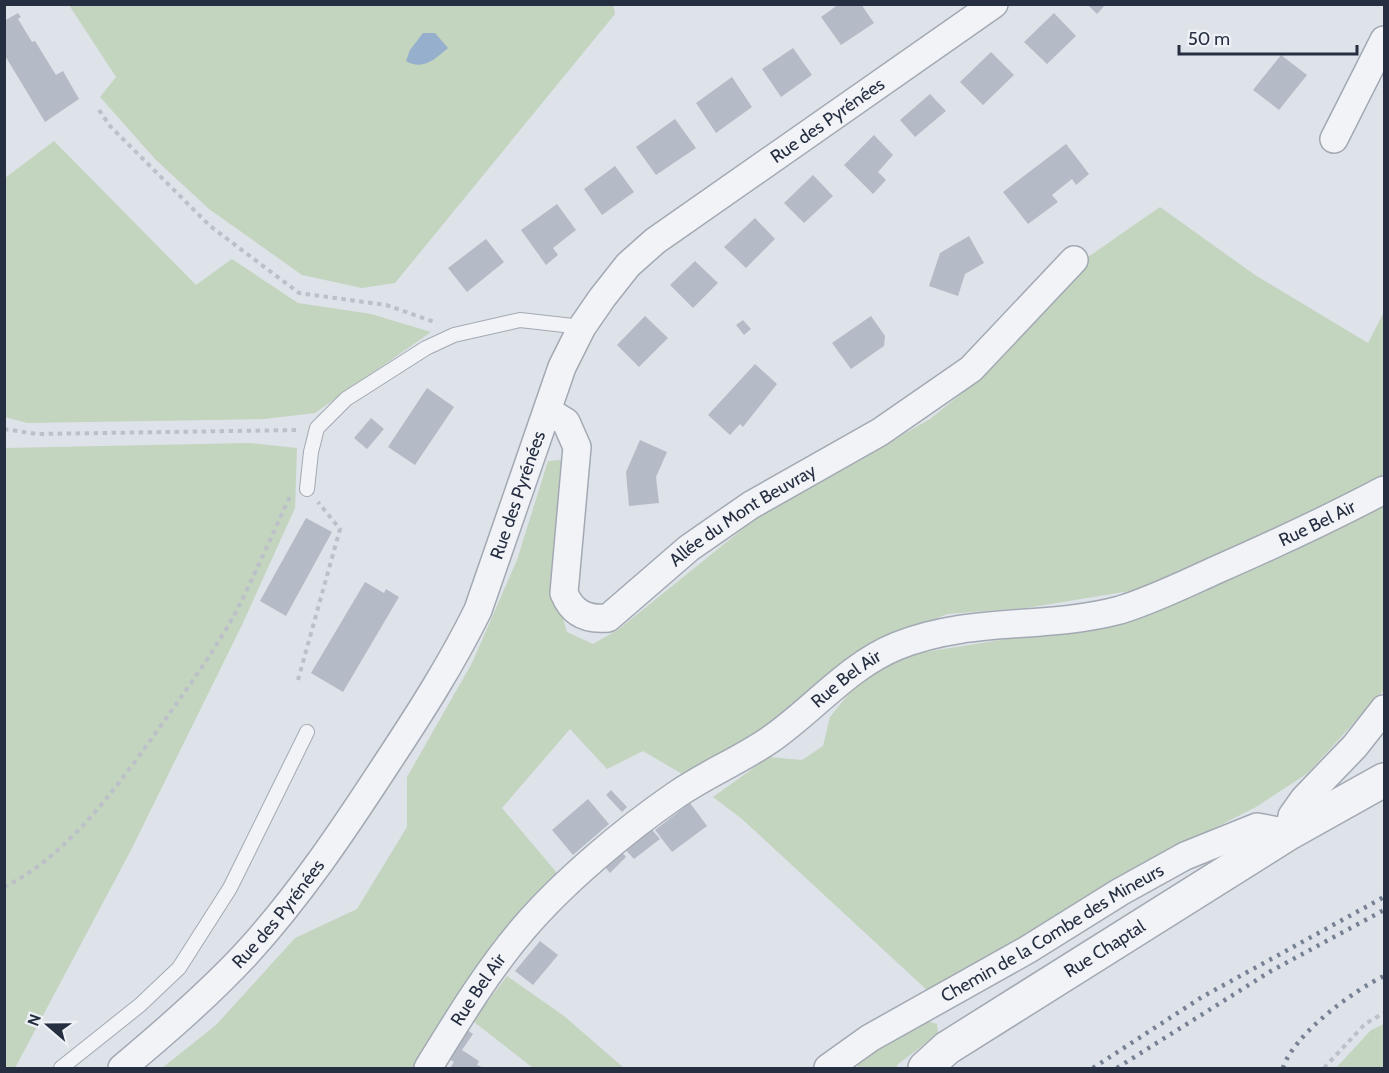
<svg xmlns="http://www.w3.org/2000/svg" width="1389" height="1073" viewBox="0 0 1389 1073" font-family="Cabin,sans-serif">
	<rect width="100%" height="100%" fill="#dee2e9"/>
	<path fill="#c3d4bf" d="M 613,4 L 615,14 L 395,283 L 362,288 L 302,275 L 209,209 L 156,160 L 100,97 L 116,77 L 69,5 Z
		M 54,141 L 196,285 L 232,259 L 298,303 L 371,314 L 431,332 L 315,413 L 264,419 L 27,423 L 5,417 L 5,178 Z
		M 1160,207 L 1255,275 L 1368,343 L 1384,312 L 1384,476 L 1372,484 L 1136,590 L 1026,608 L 947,614 L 859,650 L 811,688 L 772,729 L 689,778 L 643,751 L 607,769 L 570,729 L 502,808 L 557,873 L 480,972 L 417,1068 L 162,1068 L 216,1025 L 295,938 L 357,909 L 407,827 L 407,777 L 472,663 L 517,560 L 548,461 L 561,460 L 553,584 L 567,632 L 593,644 L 619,629 L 755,519 L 930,419 L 976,382 L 1088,257 Z
		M 249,443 L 297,448 L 295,508 L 242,625 L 131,850 L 15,1068 L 5,1068 L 5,448 Z
		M 1384,504 L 1384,690 L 1308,773 L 1256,807 L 1128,872 L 1036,933 L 928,991 L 742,819 L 713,797 L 769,757 L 802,760 L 823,746 L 830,717 L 859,681 L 906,655 L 1102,624 Z
		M 507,976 L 564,1016 L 624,1068 L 533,1068 L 473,1021 Z
		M 923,1020 L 937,1024 L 938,1034 L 898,1064 L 896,1068 L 858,1068 L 858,1061 Z
		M 1384,1024 L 1384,1068 L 1336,1068 L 1371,1030 Z"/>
	<path fill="#96afcc" d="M 423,33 L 435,33 L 448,48 C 435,59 423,71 406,61 L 410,50 Z"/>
	<path fill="#b5bbc6" d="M 839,4 L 861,4 L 874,23 L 841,45 L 821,17 Z
		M 1087,4 L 1106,4 L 1097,14 Z
		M 18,13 L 21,17 L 18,19 L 32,42 L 35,41 L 56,75 L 63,71 L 79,99 L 45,122 L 4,54 L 4,21 Z
		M 1054,13 L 1076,36 L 1047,64 L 1024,42 Z
		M 793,48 L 812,75 L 781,97 L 762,69 Z
		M 991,52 L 1014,75 L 983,105 L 960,82 Z
		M 1281,55 L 1307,75 L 1279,110 L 1253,90 Z
		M 732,77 L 752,107 L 716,133 L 696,103 Z
		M 930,94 L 946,111 L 915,137 L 900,120 Z
		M 675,119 L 696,148 L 656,175 L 636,147 Z
		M 874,135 L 893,155 L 878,172 L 886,180 L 873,194 L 844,165 Z
		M 1066,144 L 1089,174 L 1076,185 L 1072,179 L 1052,195 L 1058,202 L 1028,224 L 1003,192 Z
		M 615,166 L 634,192 L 602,215 L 584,189 Z
		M 813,175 L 833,196 L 804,223 L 784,203 Z
		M 557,204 L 576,230 L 553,248 L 558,255 L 546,265 L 521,230 Z
		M 755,218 L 775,239 L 746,268 L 724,247 Z
		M 969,236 L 984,263 L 965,274 L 958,296 L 929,286 L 940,253 Z
		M 486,239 L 504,262 L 467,292 L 448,268 Z
		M 695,261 L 718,283 L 693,308 L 670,285 Z
		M 645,316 L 668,338 L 639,367 L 617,345 Z
		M 871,316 L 885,336 L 884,346 L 851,369 L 832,343 Z
		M 743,320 L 751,329 L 744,335 L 736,325 Z
		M 755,364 L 777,384 L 743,427 L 740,424 L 730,435 L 708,415 Z
		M 427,388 L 454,407 L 415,465 L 388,447 Z
		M 371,418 L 384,429 L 367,449 L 354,438 Z
		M 640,440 L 667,452 L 656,477 L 659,503 L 629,506 L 626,472 Z
		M 306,518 L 332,532 L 286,616 L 260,601 Z
		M 365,582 L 384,593 L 386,589 L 399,597 L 343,692 L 311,673 Z
		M 611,790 L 627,807 L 622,812 L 606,795 Z
		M 588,799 L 609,824 L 573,855 L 552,830 Z
		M 690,803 L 707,826 L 672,852 L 655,830 Z
		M 648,825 L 660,839 L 634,859 L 622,846 Z
		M 619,848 L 626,857 L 610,873 L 601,862 Z
		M 540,941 L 558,955 L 533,985 L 515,971 Z
		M 466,1029 L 473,1034 L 462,1050 L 479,1061 L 477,1065 L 484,1068 L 450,1068 L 454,1062 L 447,1058 Z"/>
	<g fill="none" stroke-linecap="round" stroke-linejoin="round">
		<g stroke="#a3a9b3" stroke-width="16">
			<path id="service" d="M 307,489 L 311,452 L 317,428 L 346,399 L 426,348 L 454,335 L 520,320 L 582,327
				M 61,1068 L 140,1005 L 179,968 L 230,888 L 307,732"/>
		</g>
		<g stroke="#a3a9b3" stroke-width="30">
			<g id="minor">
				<path d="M 1334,139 L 1384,40"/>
				<path id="s1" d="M 548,411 L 566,422 L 577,447 L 564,593 C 572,613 587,620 608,618 L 689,548 L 751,505 L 880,432 L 971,369 L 1074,260"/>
				<path id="s2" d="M 122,1068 C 165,1032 208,995 246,954 C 300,895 344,829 387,763 C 420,713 452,663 478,610 L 562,367 L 582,327 L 602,298 L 628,265 L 655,241 L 994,4"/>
				<path id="s3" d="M 428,1068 C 457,1021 487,971 523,929 C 563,882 625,830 676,795 C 706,774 741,760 771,739 C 814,709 848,666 897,646 C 972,616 1045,630 1120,610 C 1153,600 1185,584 1216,570 C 1273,545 1329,519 1384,490"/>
				<path id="s4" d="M 828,1068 L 870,1038 L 1027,950 L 1120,892 L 1185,856 L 1257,827 L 1289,833 L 1292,816 L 1304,799 L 1355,746 L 1384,709"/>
			</g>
		</g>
		<g stroke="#a3a9b3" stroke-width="36">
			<g id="tertiary">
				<path id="s5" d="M 925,1068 L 947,1048 L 1289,833 L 1384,780"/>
			</g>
		</g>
		<path stroke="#bcc0c8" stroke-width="4" stroke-dasharray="4.5 4.5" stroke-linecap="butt" d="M 99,110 L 110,126 L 210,226 L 299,293 L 386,305 L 437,323
			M 4,429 L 37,434 L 297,430
			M 298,680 L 340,529 L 318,502
			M 4,887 C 72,854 124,777 167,717 C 191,683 217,647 237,610 C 256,572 273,533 291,494
			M 1324,1068 L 1365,1024 L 1384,1013"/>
		<use href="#service" stroke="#f1f3f7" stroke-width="14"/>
		<use href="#minor" stroke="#f1f3f7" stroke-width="27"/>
		<use href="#tertiary" stroke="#f1f3f7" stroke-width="33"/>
		<path stroke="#768194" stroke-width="4.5" stroke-dasharray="3 6" stroke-linecap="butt" d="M 1093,1068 L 1202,997 L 1384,897
			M 1117,1068 L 1271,971 L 1384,910
			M 1283,1068 C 1293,1035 1354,990 1384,976"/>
	</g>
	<g text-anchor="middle" stroke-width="4.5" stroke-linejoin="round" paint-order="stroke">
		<g font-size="18" fill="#262f41" stroke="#eef1f6">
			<text dy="6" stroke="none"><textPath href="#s2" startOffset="1210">Rue des Pyrénées</textPath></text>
			<text dy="6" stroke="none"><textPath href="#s2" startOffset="706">Rue des Pyrénées</textPath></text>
			<text dy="6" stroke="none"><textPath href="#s1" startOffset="420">Allée du Mont Beuvray</textPath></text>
			<text dy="6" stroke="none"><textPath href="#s3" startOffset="1082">Rue Bel Air</textPath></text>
			<text dy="6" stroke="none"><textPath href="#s3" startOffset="579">Rue Bel Air</textPath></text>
			<text dy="6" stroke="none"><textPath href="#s2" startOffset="220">Rue des Pyrénées</textPath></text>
			<text dy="6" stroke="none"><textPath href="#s4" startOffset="262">Chemin de la Combe des Mineurs</textPath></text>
			<text dy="6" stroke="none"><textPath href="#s5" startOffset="216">Rue Chaptal</textPath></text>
			<text dy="6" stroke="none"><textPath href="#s3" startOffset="93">Rue Bel Air</textPath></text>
		</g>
	</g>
	<rect width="1389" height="1073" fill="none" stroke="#262f41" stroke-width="12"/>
	<g transform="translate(48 1025) rotate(290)" stroke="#eef1f6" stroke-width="4.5" paint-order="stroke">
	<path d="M0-4.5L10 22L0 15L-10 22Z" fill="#262f41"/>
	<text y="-9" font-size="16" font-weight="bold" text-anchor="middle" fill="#262f41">N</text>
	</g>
	<path d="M1179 45v9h178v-9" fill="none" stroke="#262f41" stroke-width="3"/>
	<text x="1188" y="45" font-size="18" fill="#262f41" stroke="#eef1f6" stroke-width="4.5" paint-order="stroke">50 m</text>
</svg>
